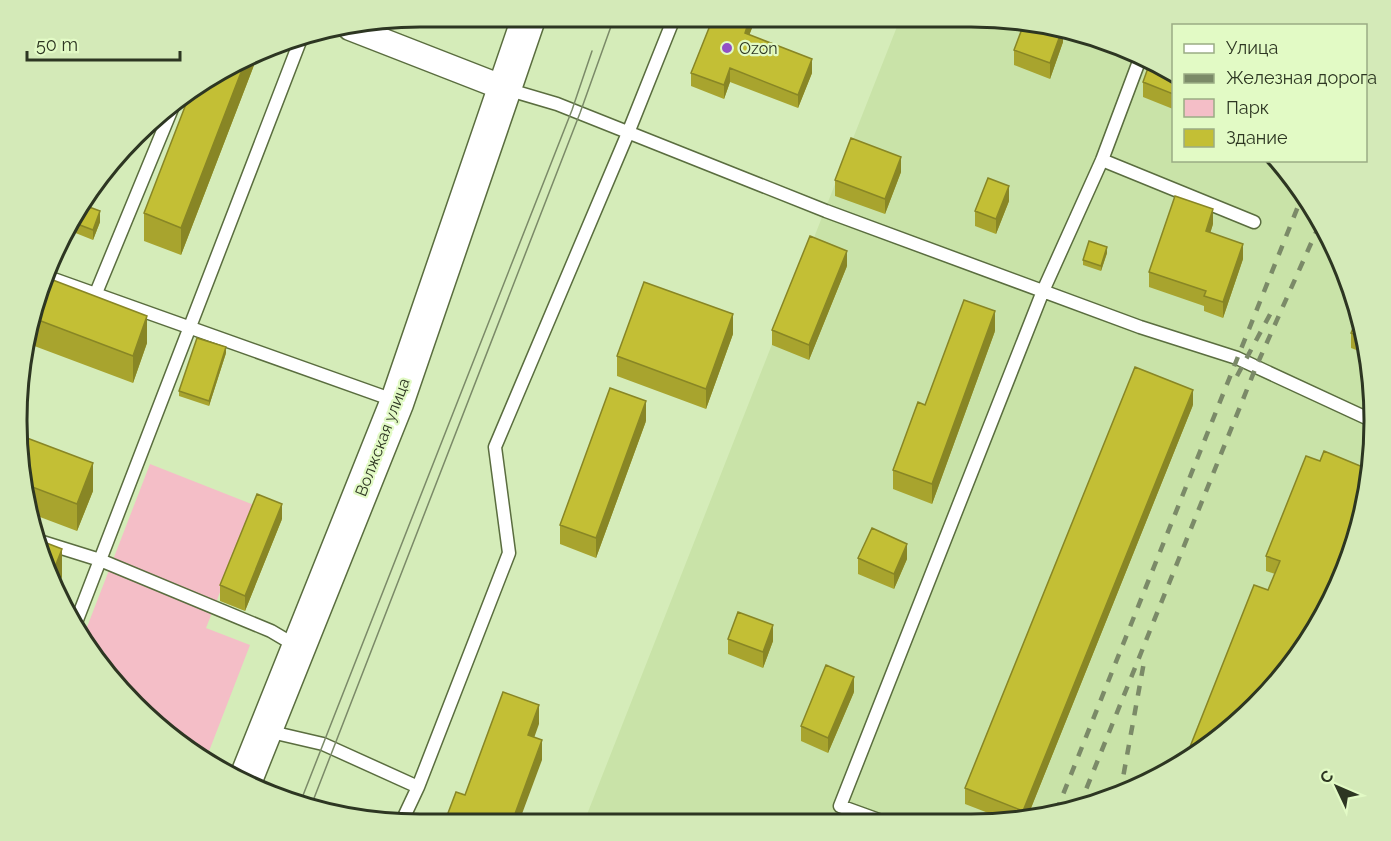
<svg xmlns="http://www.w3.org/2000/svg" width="1391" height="841" viewBox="0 0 1391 841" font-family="Raleway,sans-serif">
	<rect width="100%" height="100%" fill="#d5ecb9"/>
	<path fill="#c9e3a8" d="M 900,19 L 1023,20 L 1125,47 L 1173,75 L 1174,160 L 1279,161 L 1320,218 L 1353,290 L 1371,367 L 1374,447 L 1361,525 L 1237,724 L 1172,771 L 1100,803 L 997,824 L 584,822 Z"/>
	<path fill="#f4bec7" d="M 150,464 L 254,505 L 206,628 L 250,645 L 206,759 L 175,741 L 85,645 L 82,640 Z"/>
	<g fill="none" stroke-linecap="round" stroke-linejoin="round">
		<g stroke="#5a6d3f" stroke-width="15">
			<path id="lane" d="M 506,89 L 557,104 L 826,211 L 1140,327 L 1237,358 L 1373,421
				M 1102,160 L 1254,222
				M 45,276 L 396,401
				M 96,293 L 176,99
				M 36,540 L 100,560 L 271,631 L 298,647
				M 75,625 L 302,36
				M 267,731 L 323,744 L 418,787
				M 402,821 L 418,787 L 509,553 L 495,447 L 628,133 L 674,18
				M 887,823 L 840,806 L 1043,291 L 1102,160 L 1141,56"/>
		</g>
		<g stroke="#5a6d3f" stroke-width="27">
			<path id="street" d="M 350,28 L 504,88"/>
		</g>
		<g stroke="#5a6d3f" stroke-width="36">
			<path id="primary" d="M 245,781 L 397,402 L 529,17"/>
		</g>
		<use href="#lane" stroke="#fff" stroke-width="12"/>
		<use href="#street" stroke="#fff" stroke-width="24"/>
		<use href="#primary" stroke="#fff" stroke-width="33"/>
		<path stroke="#7b8a68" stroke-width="1.5" d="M 300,803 L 572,110 L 592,51
			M 311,806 L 580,113 L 614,18"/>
		<path stroke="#7b8a68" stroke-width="4.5" stroke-dasharray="10 10" stroke-linecap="butt" d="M 1237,376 L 1274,307
			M 1120,794 L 1144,662
			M 1079,807 L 1256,367 L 1321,221
			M 1056,812 L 1303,194"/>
	</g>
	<path fill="#a8a42e" d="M 713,18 L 756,18 L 749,35 L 812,73 L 798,108 L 730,82 L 724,99 L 691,86 L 691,73 Z
		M 1063,31 L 1063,42 L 1050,79 L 1014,65 L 1014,50 Z
		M 256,56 L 256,60 L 181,255 L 144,241 L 144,213 Z
		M 1173,75 L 1173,109 L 1143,97 L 1143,82 Z
		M 901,172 L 885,214 L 835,196 L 835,180 Z
		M 1009,201 L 996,234 L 975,226 L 975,211 Z
		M 81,204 L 100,222 L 93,240 L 68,230 Z
		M 1213,224 L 1210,233 L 1243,259 L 1223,318 L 1204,311 L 1204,306 L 1149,287 L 1149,272 Z
		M 1107,253 L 1101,271 L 1083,265 L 1083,260 Z
		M 847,266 L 809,360 L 772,345 L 772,330 Z
		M 38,291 L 147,343 L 133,383 L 29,344 Z
		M 1359,314 L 1371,369 L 1359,364 L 1359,351 L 1351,348 L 1351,333 Z
		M 995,331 L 932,504 L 893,489 L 893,470 L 925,405 Z
		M 733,334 L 706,409 L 617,376 L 617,356 Z
		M 226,353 L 209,406 L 179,396 L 179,391 Z
		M 1193,405 L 1027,818 L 1009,821 L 965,804 L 965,788 Z
		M 646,421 L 596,558 L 560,544 L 560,525 Z
		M 19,435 L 93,491 L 77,531 L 32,514 Z
		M 1320,461 L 1268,590 L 1275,574 L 1266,571 L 1266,556 Z
		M 282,519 L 245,611 L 220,601 L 220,585 Z
		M 858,558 L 907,559 L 894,589 L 858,574 Z
		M 728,639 L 773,641 L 763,668 L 728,654 Z
		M 854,692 L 828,753 L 801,741 L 801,726 Z"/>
	<path fill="#888625" d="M 750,18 L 756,18 L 745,46 L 745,33 Z
		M 1062,30 L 1063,31 L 1063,42 L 1050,79 L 1050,63 Z
		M 256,56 L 256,60 L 181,255 L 181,228 L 245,62 Z
		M 812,59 L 812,73 L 798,108 L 798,95 Z
		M 730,68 L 730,82 L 724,99 L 724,85 Z
		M 901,157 L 901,172 L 885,214 L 885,199 Z
		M 1009,186 L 1009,201 L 996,234 L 996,219 Z
		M 1213,209 L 1213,224 L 1206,247 L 1206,231 Z
		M 100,211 L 100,222 L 93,240 L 93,230 Z
		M 1243,244 L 1243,259 L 1223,318 L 1223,302 Z
		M 1107,247 L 1107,253 L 1101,271 L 1101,266 Z
		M 847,251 L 847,266 L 809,360 L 809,345 Z
		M 995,311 L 995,331 L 932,504 L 932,484 Z
		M 733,314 L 733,334 L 706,409 L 706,389 Z
		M 147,316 L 147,343 L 133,383 L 133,356 Z
		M 226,347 L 226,353 L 209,406 L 209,401 Z
		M 1193,390 L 1193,405 L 1027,818 L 1023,818 L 1023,811 Z
		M 646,401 L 646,421 L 596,558 L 596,538 Z
		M 93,463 L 93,491 L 77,531 L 77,504 Z
		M 282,504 L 282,519 L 245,611 L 245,596 Z
		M 907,544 L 907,559 L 894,589 L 894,574 Z
		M 62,549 L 62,577 L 57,590 L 51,577 Z
		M 773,625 L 773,641 L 763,668 L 763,652 Z
		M 854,677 L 854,692 L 828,753 L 828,738 Z
		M 539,705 L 539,724 L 528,755 L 528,735 Z
		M 542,740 L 542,760 L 519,822 L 512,822 Z"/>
	<path fill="#c3bf35" stroke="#888625" stroke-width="1.5" d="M 713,18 L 750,18 L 745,33 L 812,59 L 798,95 L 730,68 L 724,85 L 691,73 Z
		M 1025,21 L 1062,30 L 1050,63 L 1014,50 Z
		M 245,62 L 181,228 L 144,213 L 191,91 Z
		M 1150,62 L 1173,75 L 1173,94 L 1143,82 Z
		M 851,138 L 901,157 L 885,199 L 835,180 Z
		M 988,178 L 1009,186 L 996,219 L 975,211 Z
		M 1175,196 L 1213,209 L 1206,231 L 1243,244 L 1223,302 L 1204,296 L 1206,291 L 1149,272 Z
		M 81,204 L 100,211 L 93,230 L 72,222 Z
		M 810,236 L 847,251 L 809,345 L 772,330 Z
		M 1089,241 L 1107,247 L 1101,266 L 1083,260 Z
		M 45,277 L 147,316 L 133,356 L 33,318 L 38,291 Z
		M 644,282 L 733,314 L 706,389 L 617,356 Z
		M 964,300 L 995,311 L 932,484 L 893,470 L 918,402 L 925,405 Z
		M 1359,314 L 1367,352 L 1359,349 L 1364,338 L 1351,333 Z
		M 197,338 L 226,347 L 209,401 L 179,391 Z
		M 1135,367 L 1193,390 L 1023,811 L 965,788 Z
		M 610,388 L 646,401 L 596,538 L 560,525 Z
		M 19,435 L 93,463 L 77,504 L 27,485 Z
		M 1324,451 L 1370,470 L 1361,525 L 1333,599 L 1291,666 L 1237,724 L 1184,762 L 1254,585 L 1268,590 L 1280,561 L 1266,556 L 1306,456 L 1320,461 Z
		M 257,494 L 282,504 L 245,596 L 220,585 Z
		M 872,528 L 907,544 L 894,574 L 858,558 Z
		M 36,539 L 62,549 L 51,577 L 38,550 Z
		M 738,612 L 773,625 L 763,652 L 728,639 Z
		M 826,665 L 854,677 L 828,738 L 801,726 Z
		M 503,692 L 539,705 L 528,735 L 542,740 L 512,822 L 445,821 L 456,792 L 465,795 Z
		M 411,817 L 423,821 L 409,821 Z"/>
	<circle fill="#9250c5" stroke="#e2fac5" stroke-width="2" cx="727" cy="48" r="6"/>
	<g text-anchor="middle" stroke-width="4.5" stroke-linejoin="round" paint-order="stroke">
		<g font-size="16" fill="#2d3622" stroke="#e2fac5" text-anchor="start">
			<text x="739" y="54">Ozon</text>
		</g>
		<g font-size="16" fill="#2d3622" stroke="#e2fac5">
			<text transform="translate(382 437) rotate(-69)" y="6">Волжская улица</text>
		</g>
	</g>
	<path d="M0 0H1391V841H0ZM420 27H971A393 393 0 0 1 1364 420V421A393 393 0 0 1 971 814H420A393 393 0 0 1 27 421V420A393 393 0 0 1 420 27Z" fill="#d4eab8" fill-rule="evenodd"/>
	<path fill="none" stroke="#2d3622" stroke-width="3" d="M420 27H971A393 393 0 0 1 1364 420V421A393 393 0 0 1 971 814H420A393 393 0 0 1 27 421V420A393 393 0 0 1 420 27Z"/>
	<rect x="1172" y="24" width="195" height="138" fill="#e2fac5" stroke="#9aac84" stroke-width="1.5"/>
	<rect x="1184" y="44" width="30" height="9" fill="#ffffff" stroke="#9aac84" stroke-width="1.5"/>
	<text x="1226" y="54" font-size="18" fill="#2d3622">Улица</text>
	<rect x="1184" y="74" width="30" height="9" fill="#7b8a68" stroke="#9aac84" stroke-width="1.5"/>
	<text x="1226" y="84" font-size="18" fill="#2d3622">Железная дорога</text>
	<rect x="1184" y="99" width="30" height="18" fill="#f4bec7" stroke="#9aac84" stroke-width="1.5"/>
	<text x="1226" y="114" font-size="18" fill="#2d3622">Парк</text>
	<rect x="1184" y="129" width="30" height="18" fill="#c3bf35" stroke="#9aac84" stroke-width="1.5"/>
	<text x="1226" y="144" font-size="18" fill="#2d3622">Здание</text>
	<g transform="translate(1337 787) rotate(314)" stroke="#e2fac5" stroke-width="4.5" paint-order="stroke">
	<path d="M0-4.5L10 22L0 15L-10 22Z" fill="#2d3622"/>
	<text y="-9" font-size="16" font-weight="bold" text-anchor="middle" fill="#2d3622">С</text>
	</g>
	<path d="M27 51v9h153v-9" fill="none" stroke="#2d3622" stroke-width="3"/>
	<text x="36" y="51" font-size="18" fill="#2d3622" stroke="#e2fac5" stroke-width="4.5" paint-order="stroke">50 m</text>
</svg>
